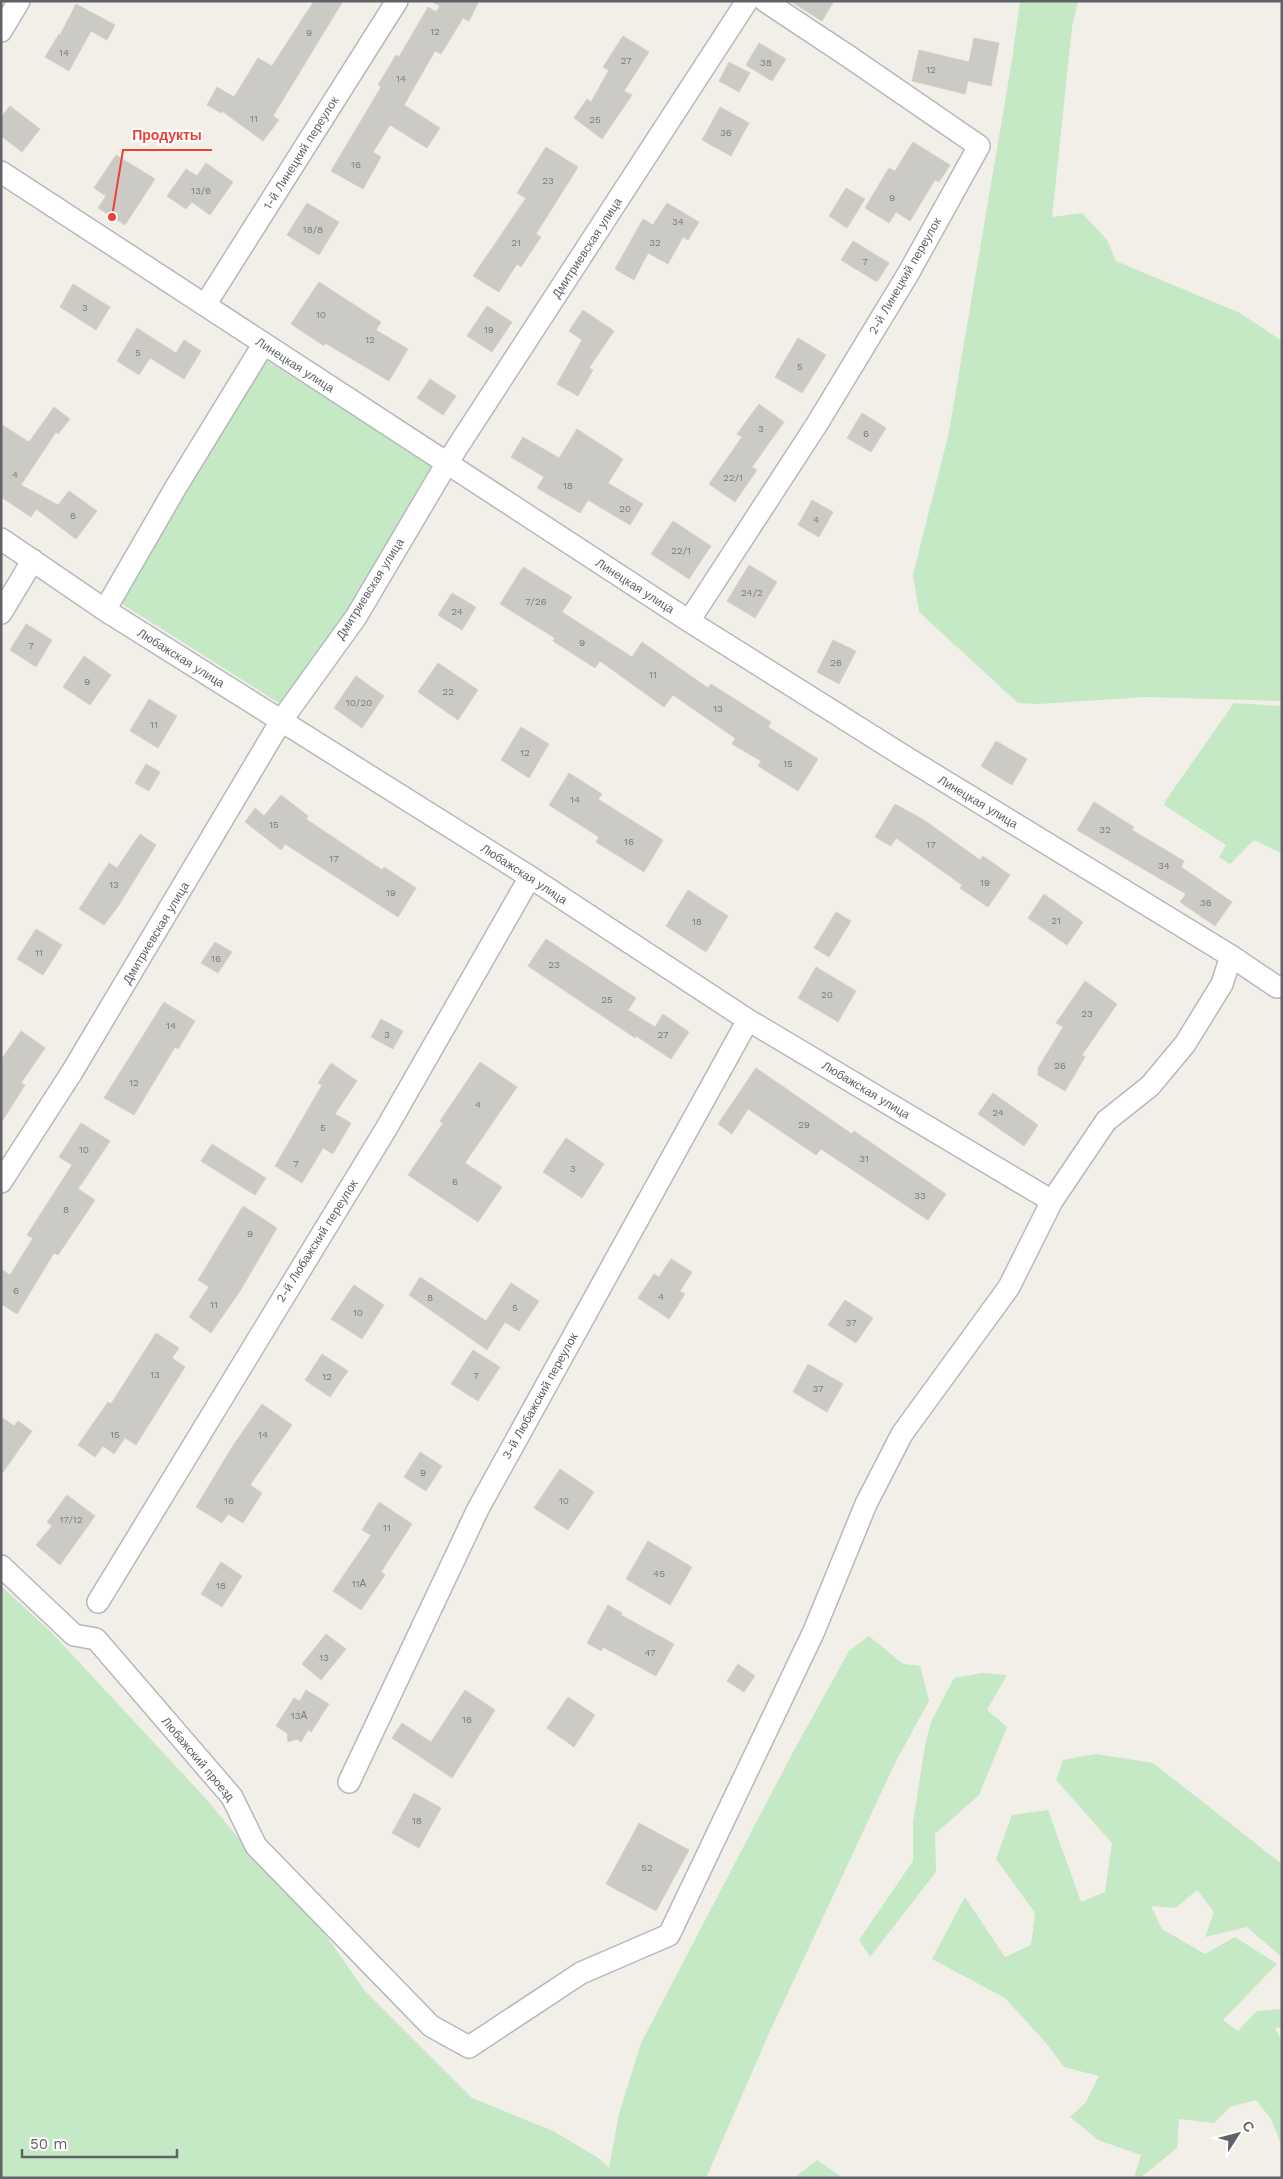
<svg xmlns="http://www.w3.org/2000/svg" width="1283" height="2179" viewBox="0 0 1283 2179" font-family="'Work Sans',sans-serif">
	<rect width="100%" height="100%" fill="#f1efe8"/>
	<path fill="#c5e8c5" d="M 1020,1 L 1078,1 L 1072,27 L 1052,217 L 1082,213 L 1107,240 L 1116,261 L 1240,313 L 1282,341 L 1282,701 L 1147,697 L 1037,704 L 1018,703 L 919,612 L 913,575 L 949,432 L 1012,60 Z
		M 256,361 L 268,361 L 432,466 L 343,617 L 282,705 L 119,602 Z
		M 1234,703 L 1282,706 L 1282,852 L 1281,853 L 1254,840 L 1230,864 L 1219,857 L 1226,845 L 1164,805 L 1166,800 Z
		M 1,1586 L 51,1632 L 208,1801 L 249,1851 L 317,1923 L 365,1991 L 472,2098 L 553,2131 L 600,2159 L 609,2168 L 619,2114 L 641,2043 L 792,1754 L 849,1651 L 869,1636 L 903,1664 L 920,1666 L 929,1701 L 896,1761 L 770,2031 L 706,2178 L 1,2178 Z
		M 983,1673 L 1007,1675 L 987,1710 L 1007,1727 L 979,1795 L 935,1834 L 936,1872 L 870,1957 L 859,1940 L 913,1861 L 913,1822 L 925,1746 L 931,1722 L 954,1678 Z
		M 1096,1754 L 1153,1763 L 1282,1864 L 1282,1957 L 1247,1927 L 1205,1937 L 1214,1912 L 1197,1890 L 1176,1908 L 1151,1906 L 1162,1929 L 1205,1954 L 1235,1937 L 1277,1964 L 1223,2020 L 1238,2031 L 1257,2011 L 1282,2009 L 1282,2027 L 1275,2028 L 1282,2041 L 1282,2146 L 1271,2119 L 1256,2100 L 1230,2107 L 1214,2123 L 1179,2119 L 1177,2148 L 1140,2178 L 1134,2178 L 1141,2155 L 1098,2140 L 1070,2117 L 1086,2102 L 1099,2076 L 1064,2067 L 1046,2043 L 1005,1998 L 932,1959 L 965,1897 L 1005,1957 L 1031,1945 L 1035,1913 L 996,1859 L 1012,1815 L 1048,1810 L 1081,1902 L 1105,1892 L 1112,1843 L 1056,1780 L 1063,1760 Z
		M 817,2160 L 843,2178 L 794,2178 Z"/>
	<path fill="#cccac5" stroke="#d6d1c6" d="M 314,1 L 343,1 L 273,116 L 279,120 L 263,141 L 222,111 L 221,113 L 207,105 L 217,87 L 234,97 L 258,58 L 272,66 Z
		M 431,1 L 479,1 L 469,21 L 463,18 L 441,54 L 435,51 L 404,105 L 440,128 L 427,148 L 390,125 L 373,152 L 381,157 L 363,189 L 331,171 L 381,87 L 378,85 L 396,55 L 399,57 L 428,7 L 436,12 L 440,6 Z
		M 790,1 L 834,1 L 822,21 Z
		M 76,4 L 115,25 L 107,40 L 91,31 L 69,71 L 45,57 L 59,34 L 60,35 Z
		M 623,36 L 649,52 L 624,91 L 632,95 L 602,139 L 574,118 L 587,99 L 591,102 L 609,70 L 603,67 Z
		M 974,38 L 999,43 L 991,86 L 968,81 L 965,94 L 912,81 L 919,50 L 969,62 Z
		M 759,43 L 786,59 L 772,81 L 746,65 Z
		M 729,62 L 750,73 L 739,92 L 719,81 Z
		M 10,106 L 40,129 L 22,152 L 1,136 L 1,117 Z
		M 720,107 L 749,123 L 731,156 L 702,140 Z
		M 913,142 L 950,165 L 939,182 L 935,180 L 910,221 L 896,212 L 889,223 L 865,208 L 889,168 L 895,171 Z
		M 546,147 L 578,167 L 536,234 L 541,237 L 521,267 L 517,264 L 499,292 L 473,276 L 526,198 L 517,193 Z
		M 116,155 L 155,179 L 125,225 L 98,208 L 106,196 L 94,188 Z
		M 206,163 L 233,182 L 210,215 L 192,202 L 186,209 L 167,196 L 186,169 L 197,176 Z
		M 846,188 L 865,199 L 847,228 L 829,216 Z
		M 307,203 L 339,222 L 319,255 L 287,235 Z
		M 667,203 L 699,222 L 688,240 L 683,237 L 668,264 L 648,253 L 634,280 L 615,269 L 643,219 L 653,225 Z
		M 853,241 L 889,263 L 877,282 L 841,260 Z
		M 319,282 L 381,322 L 376,330 L 408,349 L 389,381 L 325,343 L 324,346 L 291,324 Z
		M 73,284 L 110,307 L 96,330 L 60,307 Z
		M 487,306 L 512,322 L 492,352 L 467,336 Z
		M 583,310 L 614,331 L 589,368 L 593,370 L 578,396 L 557,384 L 582,340 L 569,331 Z
		M 137,328 L 176,353 L 184,340 L 201,351 L 184,379 L 150,358 L 139,375 L 117,361 Z
		M 798,338 L 826,355 L 802,393 L 775,377 Z
		M 430,379 L 456,396 L 443,415 L 417,398 Z
		M 759,404 L 784,422 L 752,467 L 757,470 L 735,502 L 709,484 L 742,437 L 737,434 Z
		M 54,407 L 70,419 L 58,434 L 56,432 L 21,485 L 58,505 L 69,491 L 97,511 L 76,539 L 36,509 L 31,517 L 1,497 L 1,424 L 29,442 Z
		M 862,413 L 886,428 L 871,452 L 847,438 Z
		M 577,429 L 623,459 L 608,483 L 643,504 L 630,525 L 588,500 L 580,513 L 537,488 L 544,477 L 511,457 L 523,437 L 559,458 Z
		M 812,500 L 833,512 L 819,537 L 798,525 Z
		M 673,521 L 711,546 L 689,579 L 651,554 Z
		M 749,565 L 777,582 L 755,618 L 727,601 Z
		M 523,567 L 572,597 L 562,612 L 632,657 L 642,642 L 708,688 L 711,684 L 771,722 L 768,727 L 818,759 L 798,791 L 758,766 L 761,761 L 732,744 L 735,738 L 673,695 L 664,707 L 600,661 L 595,668 L 553,641 L 555,638 L 500,604 Z
		M 452,593 L 476,607 L 462,630 L 438,615 Z
		M 26,624 L 52,640 L 36,667 L 10,650 Z
		M 833,640 L 856,651 L 839,684 L 817,672 Z
		M 84,656 L 111,675 L 90,705 L 63,687 Z
		M 438,663 L 478,690 L 458,720 L 418,692 Z
		M 356,676 L 384,696 L 362,728 L 334,708 Z
		M 149,699 L 177,716 L 158,748 L 130,731 Z
		M 521,727 L 549,744 L 529,778 L 501,760 Z
		M 996,741 L 1027,759 L 1012,785 L 981,766 Z
		M 146,764 L 160,772 L 149,791 L 135,783 Z
		M 569,773 L 602,794 L 598,799 L 663,840 L 644,872 L 596,842 L 599,837 L 549,805 Z
		M 281,795 L 308,816 L 306,819 L 382,870 L 384,867 L 416,888 L 398,917 L 285,844 L 281,850 L 245,822 L 255,808 L 264,816 Z
		M 1094,802 L 1134,827 L 1132,830 L 1184,861 L 1181,867 L 1232,902 L 1215,926 L 1180,902 L 1186,894 L 1077,830 Z
		M 895,804 L 924,820 L 980,860 L 983,856 L 1010,875 L 988,907 L 960,888 L 962,885 L 896,838 L 891,846 L 875,837 Z
		M 140,834 L 156,845 L 119,905 L 104,925 L 79,909 L 109,863 L 117,868 Z
		M 688,890 L 728,916 L 706,952 L 666,926 Z
		M 1044,894 L 1083,922 L 1067,945 L 1028,918 Z
		M 836,912 L 851,921 L 829,957 L 814,948 Z
		M 36,929 L 62,945 L 43,975 L 17,959 Z
		M 546,939 L 636,998 L 628,1010 L 655,1027 L 663,1014 L 689,1032 L 671,1059 L 636,1036 L 635,1038 L 528,966 Z
		M 215,942 L 232,952 L 218,973 L 201,963 Z
		M 816,967 L 856,991 L 838,1022 L 798,998 Z
		M 1085,981 L 1117,1004 L 1082,1055 L 1085,1057 L 1065,1091 L 1038,1075 L 1038,1068 L 1063,1027 L 1056,1023 Z
		M 164,1002 L 195,1021 L 178,1049 L 175,1047 L 134,1115 L 104,1098 Z
		M 381,1019 L 403,1031 L 393,1049 L 371,1037 Z
		M 21,1031 L 45,1048 L 21,1083 L 25,1085 L 1,1123 L 1,1060 Z
		M 480,1062 L 517,1087 L 465,1163 L 502,1187 L 478,1222 L 408,1175 L 443,1123 L 440,1121 Z
		M 331,1063 L 357,1081 L 335,1114 L 351,1123 L 333,1154 L 323,1148 L 302,1183 L 275,1166 L 322,1085 L 318,1083 Z
		M 756,1068 L 852,1134 L 854,1131 L 946,1194 L 928,1220 L 821,1149 L 816,1155 L 748,1109 L 732,1134 L 718,1124 Z
		M 993,1093 L 1038,1125 L 1024,1146 L 978,1114 Z
		M 81,1123 L 110,1141 L 78,1189 L 95,1200 L 58,1255 L 54,1253 L 17,1314 L 1,1304 L 1,1269 L 10,1275 L 33,1238 L 27,1235 L 72,1165 L 59,1157 Z
		M 566,1138 L 604,1164 L 582,1198 L 543,1172 Z
		M 212,1144 L 266,1178 L 255,1195 L 201,1161 Z
		M 243,1206 L 277,1228 L 240,1291 L 211,1333 L 189,1317 L 209,1287 L 198,1280 Z
		M 671,1259 L 692,1272 L 680,1291 L 685,1294 L 669,1319 L 638,1298 L 654,1274 L 659,1277 Z
		M 420,1277 L 486,1321 L 511,1283 L 539,1301 L 519,1331 L 505,1322 L 487,1350 L 409,1295 Z
		M 354,1285 L 384,1305 L 362,1339 L 331,1319 Z
		M 845,1300 L 873,1318 L 856,1343 L 828,1325 Z
		M 156,1333 L 179,1348 L 172,1358 L 185,1367 L 136,1445 L 125,1438 L 114,1454 L 103,1446 L 95,1457 L 78,1445 L 108,1402 L 111,1404 Z
		M 473,1350 L 500,1367 L 478,1401 L 451,1384 Z
		M 322,1354 L 348,1371 L 330,1397 L 305,1380 Z
		M 808,1364 L 843,1384 L 827,1412 L 793,1392 Z
		M 262,1404 L 292,1425 L 250,1485 L 262,1493 L 243,1523 L 228,1514 L 222,1523 L 196,1507 L 234,1444 Z
		M 1,1417 L 14,1426 L 18,1421 L 32,1431 L 1,1475 Z
		M 420,1452 L 442,1466 L 426,1491 L 404,1477 Z
		M 560,1469 L 594,1492 L 568,1530 L 534,1508 Z
		M 67,1495 L 95,1516 L 60,1565 L 36,1545 L 52,1526 L 47,1522 Z
		M 379,1502 L 412,1524 L 381,1572 L 385,1575 L 361,1610 L 333,1591 L 371,1535 L 362,1530 Z
		M 648,1541 L 692,1567 L 670,1605 L 626,1579 Z
		M 221,1562 L 242,1576 L 222,1607 L 201,1594 Z
		M 608,1605 L 622,1613 L 621,1615 L 674,1644 L 656,1676 L 603,1647 L 601,1651 L 587,1643 Z
		M 326,1634 L 346,1649 L 321,1680 L 302,1664 Z
		M 738,1664 L 755,1676 L 744,1692 L 727,1681 Z
		M 306,1690 L 329,1704 L 311,1732 L 308,1730 L 301,1742 L 297,1739 L 288,1742 L 287,1733 L 276,1726 L 294,1698 L 300,1701 Z
		M 465,1690 L 495,1710 L 452,1778 L 392,1738 L 402,1723 L 431,1742 Z
		M 568,1697 L 595,1715 L 574,1747 L 547,1728 Z
		M 414,1793 L 441,1808 L 419,1848 L 392,1833 Z
		M 639,1823 L 689,1850 L 656,1911 L 606,1884 Z"/>
	<g fill="none" stroke-linecap="round" stroke-linejoin="round">
		<g stroke="#b5b8bc" stroke-width="24">
			<path id="street" d="M 1,31 L 19,1
				M 1,172 L 689,621 L 902,755 L 1231,956 L 1277,987
				M 205,305 L 397,1
				M 1,539 L 105,610 L 530,877 L 748,1020 L 1052,1201
				M 105,610 L 176,487 L 263,345
				M 1,613 L 33,560
				M 689,621 L 817,424 L 908,274 L 979,146 L 848,56 L 765,1
				M 1,1182 L 72,1072 L 281,721 L 356,617 L 447,463 L 747,1
				M 1,1566 L 74,1635 L 96,1639 L 232,1797 L 256,1846 L 431,2026 L 469,2047 L 581,1973 L 669,1935 L 814,1631 L 866,1504 L 902,1434 L 1009,1287 L 1052,1201 L 1106,1121 L 1150,1086 L 1185,1044 L 1222,984 L 1231,956
				M 98,1602 L 386,1129 L 530,877
				M 349,1782 L 478,1509 L 748,1020"/>
		</g>
		<use href="#street" stroke="#fff" stroke-width="21"/>
	</g>
	<g text-anchor="middle" stroke-width="4.5" stroke-linejoin="round" paint-order="stroke">
		<g font-size="10" fill="#7a7d7f">
			<text x="435" y="35">12</text>
			<text x="309" y="36">9</text>
			<text x="64" y="56">14</text>
			<text x="626" y="64">27</text>
			<text x="766" y="66">38</text>
			<text x="931" y="73">12</text>
			<text x="401" y="82">14</text>
			<text x="254" y="122">11</text>
			<text x="595" y="123">25</text>
			<text x="726" y="136">36</text>
			<text x="356" y="168">16</text>
			<text x="548" y="184">23</text>
			<text x="201" y="194">13/6</text>
			<text x="892" y="201">9</text>
			<text x="678" y="225">34</text>
			<text x="313" y="233">18/8</text>
			<text x="516" y="246">21</text>
			<text x="655" y="246">32</text>
			<text x="865" y="265">7</text>
			<text x="85" y="311">3</text>
			<text x="321" y="318">10</text>
			<text x="489" y="333">19</text>
			<text x="370" y="343">12</text>
			<text x="138" y="356">5</text>
			<text x="800" y="370">5</text>
			<text x="761" y="432">3</text>
			<text x="866" y="437">6</text>
			<text x="15" y="478">4</text>
			<text x="733" y="481">22/1</text>
			<text x="568" y="489">18</text>
			<text x="625" y="512">20</text>
			<text x="73" y="519">6</text>
			<text x="816" y="523">4</text>
			<text x="681" y="554">22/1</text>
			<text x="752" y="596">24/2</text>
			<text x="536" y="605">7/26</text>
			<text x="457" y="615">24</text>
			<text x="582" y="646">9</text>
			<text x="31" y="649">7</text>
			<text x="836" y="666">26</text>
			<text x="653" y="678">11</text>
			<text x="87" y="685">9</text>
			<text x="448" y="695">22</text>
			<text x="359" y="706">10/20</text>
			<text x="718" y="712">13</text>
			<text x="154" y="728">11</text>
			<text x="525" y="756">12</text>
			<text x="788" y="767">15</text>
			<text x="575" y="803">14</text>
			<text x="274" y="828">15</text>
			<text x="1105" y="833">32</text>
			<text x="629" y="845">16</text>
			<text x="931" y="848">17</text>
			<text x="334" y="862">17</text>
			<text x="1164" y="869">34</text>
			<text x="985" y="886">19</text>
			<text x="114" y="888">13</text>
			<text x="391" y="896">19</text>
			<text x="1206" y="906">36</text>
			<text x="1056" y="924">21</text>
			<text x="697" y="925">18</text>
			<text x="39" y="956">11</text>
			<text x="216" y="962">16</text>
			<text x="554" y="968">23</text>
			<text x="827" y="998">20</text>
			<text x="607" y="1003">25</text>
			<text x="1087" y="1017">23</text>
			<text x="171" y="1029">14</text>
			<text x="387" y="1038">3</text>
			<text x="663" y="1038">27</text>
			<text x="1060" y="1069">26</text>
			<text x="134" y="1086">12</text>
			<text x="478" y="1108">4</text>
			<text x="998" y="1116">24</text>
			<text x="804" y="1128">29</text>
			<text x="323" y="1131">5</text>
			<text x="84" y="1153">10</text>
			<text x="864" y="1162">31</text>
			<text x="296" y="1167">7</text>
			<text x="573" y="1172">3</text>
			<text x="455" y="1185">6</text>
			<text x="920" y="1199">33</text>
			<text x="66" y="1213">8</text>
			<text x="250" y="1237">9</text>
			<text x="16" y="1294">6</text>
			<text x="661" y="1300">4</text>
			<text x="430" y="1301">8</text>
			<text x="214" y="1308">11</text>
			<text x="515" y="1311">5</text>
			<text x="358" y="1316">10</text>
			<text x="851" y="1326">37</text>
			<text x="155" y="1378">13</text>
			<text x="476" y="1379">7</text>
			<text x="327" y="1380">12</text>
			<text x="818" y="1392">37</text>
			<text x="115" y="1438">15</text>
			<text x="263" y="1438">14</text>
			<text x="423" y="1476">9</text>
			<text x="229" y="1504">16</text>
			<text x="564" y="1504">10</text>
			<text x="71" y="1523">17/12</text>
			<text x="387" y="1531">11</text>
			<text x="659" y="1577">45</text>
			<text x="359" y="1587">11А</text>
			<text x="221" y="1589">18</text>
			<text x="650" y="1656">47</text>
			<text x="324" y="1661">13</text>
			<text x="299" y="1719">13А</text>
			<text x="467" y="1723">16</text>
			<text x="417" y="1824">18</text>
			<text x="647" y="1871">52</text>
		</g>
		<g font-size="12" fill="#5f6368" stroke="#fff">
			<text transform="translate(301 153) rotate(-58)" y="4">1-й Линецкий переулок</text>
			<text transform="translate(587 248) rotate(-57)" y="4">Дмитриевская улица</text>
			<text transform="translate(905 276) rotate(-60)" y="4">2-й Линецкий переулок</text>
			<text transform="translate(295 365) rotate(33)" y="4">Линецкая улица</text>
			<text transform="translate(635 586) rotate(33)" y="4">Линецкая улица</text>
			<text transform="translate(370 589) rotate(-58)" y="4">Дмитриевская улица</text>
			<text transform="translate(181 658) rotate(32)" y="4">Любажская улица</text>
			<text transform="translate(978 802) rotate(31)" y="4">Линецкая улица</text>
			<text transform="translate(524 874) rotate(33)" y="4">Любажская улица</text>
			<text transform="translate(156 933) rotate(-59)" y="4">Дмитриевская улица</text>
			<text transform="translate(866 1090) rotate(31)" y="4">Любажская улица</text>
			<text transform="translate(317 1241) rotate(-58)" y="4">2-й Любажский переулок</text>
			<text transform="translate(540 1396) rotate(-61)" y="4">3-й Любажский переулок</text>
			<text transform="translate(198 1759) rotate(50)" y="4">Любажский проезд</text>
		</g>
	</g>
	<path fill="none" stroke="#ea4335" stroke-width="2" d="M112 217L123 150H212"/>
	<circle fill="#ea4335" stroke="#fff" stroke-width="2" cx="112" cy="217" r="5"/>
	<g font-size="14" text-anchor="middle" font-weight="bold" fill="#ea4335" stroke="#fff" stroke-width="4.5" stroke-linejoin="round" paint-order="stroke">
		<text x="167" y="140">Продукты</text>
	</g>
	<rect width="1283" height="2179" fill="none" stroke="#5f6368" stroke-width="5"/>
	<g transform="translate(1238 2134) rotate(54)" stroke="#ffffff" stroke-width="4" paint-order="stroke">
	<path d="M0-4L9 19L0 12L-9 19Z" fill="#5f6368"/>
	<text y="-8" font-size="14" font-weight="bold" text-anchor="middle" fill="#5f6368">С</text>
	</g>
	<path d="M22 2149v8h155v-8" fill="none" stroke="#5f6368" stroke-width="2.5"/>
	<text x="30" y="2149" font-size="15" fill="#5f6368" stroke="#ffffff" stroke-width="4" paint-order="stroke">50 m</text>
</svg>
